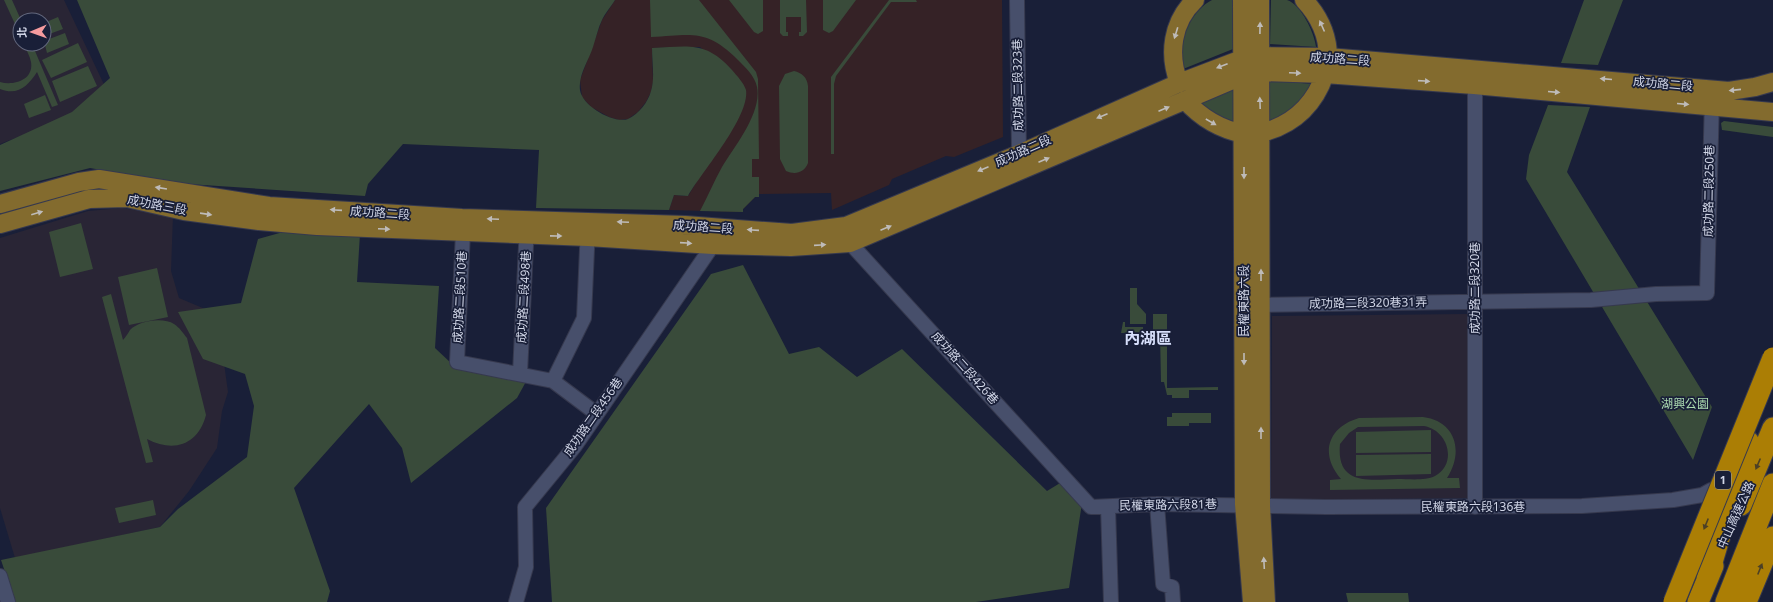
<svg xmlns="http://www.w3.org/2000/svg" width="1773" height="602" viewBox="0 0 1773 602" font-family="'Noto Sans','Noto Sans TC',sans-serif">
	<rect width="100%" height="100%" fill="#191f38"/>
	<path fill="#292535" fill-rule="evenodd" d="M 0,0 L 64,0 L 109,95 L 83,112 L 0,144 ZM 20,20 L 44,20 L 44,44 L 20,44 Z
		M 122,208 L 173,216 L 171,271 L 179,298 L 224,317 L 224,363 L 228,392 L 222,411 L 217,448 L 189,491 L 160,527 L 15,558 L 0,508 L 0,238 L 88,211 Z
		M 1468,314 L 1468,498 L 1271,500 L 1272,316 Z"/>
	<path fill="#352226" d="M 615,0 L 1002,0 L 1003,137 L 954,157 L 946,156 L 892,179 L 889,185 L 832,210 L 831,193 L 759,194 L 759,197 L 755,197 L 743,209 L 743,212 L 669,210 L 674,195 L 688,196 L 744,103 L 745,89 L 700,47 L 652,48 L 653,82 L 651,92 L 646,102 L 638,112 L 628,119 L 619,120 L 609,117 L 591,107 L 582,97 L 580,80 L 602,20 Z"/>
	<path fill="#394b3a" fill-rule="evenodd" d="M 4,0 L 12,0 L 21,20 L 20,35 Z
		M 77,0 L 615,0 C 611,7 605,13 602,20 C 598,28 596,38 593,47 C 589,60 578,75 580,90 C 582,106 614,124 628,119 C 639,114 648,102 651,91 C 655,78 652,62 652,48 C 688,47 705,40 732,70 C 737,76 744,83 746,90 C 750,117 701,173 688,196 L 674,195 L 669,210 L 536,208 L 539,150 L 403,144 L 368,184 L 365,196 L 173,183 L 90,168 L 0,191 L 0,145 L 72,112 L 110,78 Z
		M 650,0 L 699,0 L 756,72 L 758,79 L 759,159 L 752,159 L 752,177 L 759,177 L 759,197 L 755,197 L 743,209 L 743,212 L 700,211 C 708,196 714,181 722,167 C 735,146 762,113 757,87 C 755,76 745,67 738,60 C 706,28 692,35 651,37 Z
		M 729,0 L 763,0 L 763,31 L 758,34 L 754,32 Z
		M 780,0 L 806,0 L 807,32 L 803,36 L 799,36 L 799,32 L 801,32 L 801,17 L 786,17 L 786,32 L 788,32 L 788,36 L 783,36 L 780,33 Z
		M 823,0 L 856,0 L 833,31 L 829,33 L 823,30 Z
		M 889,0 L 916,0 L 917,2 L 891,2 L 836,76 L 834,84 L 834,154 L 831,154 L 831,77 Z
		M 1212,0 L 1232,0 L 1233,49 L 1183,69 C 1177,45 1189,12 1212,0 Z
		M 1271,0 C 1276,0 1282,0 1287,0 C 1301,4 1315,34 1316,47 L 1270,44 Z
		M 1584,0 L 1623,0 L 1598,65 L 1561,63 Z
		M 58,17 L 63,29 L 44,36 L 44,23 Z
		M 65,33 L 69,44 L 47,53 L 44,41 Z
		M 78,43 L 87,62 L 51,78 L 42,60 Z
		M 24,44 L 32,44 L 58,105 L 52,107 L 37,72 C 28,86 18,96 0,89 L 0,82 C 14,86 34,80 31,62 C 30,56 26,50 24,44 Z
		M 88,66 L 97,86 L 60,102 L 52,81 Z
		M 794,71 C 802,73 807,77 808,86 L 808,163 C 804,173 795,175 786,171 L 780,159 L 779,86 L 785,74 Z
		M 1269,80 L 1312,84 C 1300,104 1290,114 1268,123 Z
		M 1233,88 L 1233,123 L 1217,117 L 1199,103 Z
		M 45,95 L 51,110 L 29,118 L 24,104 Z
		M 1548,105 L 1590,107 L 1567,172 L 1712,407 L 1693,460 L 1526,179 L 1529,155 Z
		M 1724,121 L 1773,127 L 1773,137 L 1722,130 L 1721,123 Z
		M 81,223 L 93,269 L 60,277 L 49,232 Z
		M 301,227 L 360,234 L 357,282 L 439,286 L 435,348 L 452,364 L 528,378 L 517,398 L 411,483 L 402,448 L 369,404 L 294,488 L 330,591 L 327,602 L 15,602 L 1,560 L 160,527 L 178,509 L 247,457 L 254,406 L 245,374 L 203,359 L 178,312 L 241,303 L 258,239 Z
		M 743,265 L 789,354 L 819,347 L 857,377 L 902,349 L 1047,491 L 1065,480 L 1082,503 L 1069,588 L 976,602 L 552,602 L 546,508 L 711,274 Z
		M 157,268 L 168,317 L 129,325 L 118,277 Z
		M 1130,288 L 1137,288 L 1137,304 L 1146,314 L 1146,324 L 1130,324 Z
		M 111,294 L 123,340 C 126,337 128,333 130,330 C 139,320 164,317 174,324 C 180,328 183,333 187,338 L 206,415 C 198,445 174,453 147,439 L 153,462 L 146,463 L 102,297 Z
		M 1153,314 L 1167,314 L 1167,388 L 1218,387 L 1218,390 L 1189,390 L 1189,398 L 1172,398 L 1172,395 L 1167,395 L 1164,382 L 1161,382 L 1160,334 L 1153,333 Z
		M 1123,322 L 1125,322 L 1125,327 L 1143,327 L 1143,333 L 1121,333 Z
		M 1172,413 L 1211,413 L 1211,423 L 1189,423 L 1189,426 L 1167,426 L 1167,417 L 1172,417 Z
		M 1423,417 C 1456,421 1464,452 1447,478 L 1459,478 L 1460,488 L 1330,490 L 1330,480 L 1341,479 C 1319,454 1328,427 1359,418 ZM 1424,426 C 1448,430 1458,463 1435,476 C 1425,481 1409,479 1398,479 C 1369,480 1336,486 1340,444 L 1349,433 L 1358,427 Z
		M 1431,430 L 1431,452 L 1356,453 L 1356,432 Z
		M 1431,454 L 1431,474 L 1356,476 L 1356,455 Z
		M 153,500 L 156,515 L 119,523 L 115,508 Z
		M 1346,593 L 1408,593 L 1409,602 L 1348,602 Z"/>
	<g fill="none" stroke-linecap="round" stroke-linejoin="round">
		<g stroke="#36394e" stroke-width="16">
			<path id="minor" d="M 1017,0 L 1019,154 L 1023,163
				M 1475,75 L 1475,507
				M 463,232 L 457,362 L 553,381 L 597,414
				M 848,234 L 850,243 L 1091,507 L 1157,504 L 1326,507 L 1582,506 L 1673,500 L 1702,495 L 1711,490 L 1726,490
				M 1261,305 L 1591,300 L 1656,294 L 1707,293 L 1712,98
				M 520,374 L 527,224
				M 553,381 L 584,318 L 588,226
				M 1157,504 L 1163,584 L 1172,587 L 1173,602
				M 1108,507 L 1111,602
				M 0,576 L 8,602
				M 516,602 L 526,567 L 525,507 L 575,446 L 713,245"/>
		</g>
		<g stroke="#36394e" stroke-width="20">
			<path id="major" d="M 1242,0 L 1244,504 L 1252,602
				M 1260,0 L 1261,506 L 1266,602
				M 1304,0 C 1319,16 1328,34 1328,57
				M 1179,83 C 1168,54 1172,22 1195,0
				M 1185,100 C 1201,118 1219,129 1244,134
				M 1261,133 C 1293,125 1314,106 1325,74
				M 0,204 L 79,182 L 99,179 L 269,206 L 462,218 L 685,225 L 792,233 L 846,226 L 1019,154 L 1179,83 L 1242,59 L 1259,56 L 1328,57 L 1729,91 L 1755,87 L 1773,82
				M 0,224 L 89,199 L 127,198 L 184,211 L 259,221 L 317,226 L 588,237 L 713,245 L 791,247 L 850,243 L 1242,76 L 1259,72 L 1325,74 L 1474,85 L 1773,112"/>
		</g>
		<g stroke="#36394e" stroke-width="23">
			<path id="highway" d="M 1741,505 L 1773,428
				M 1707,579 L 1748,441
				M 1698,602 L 1713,566
				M 1726,602 L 1773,484
				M 1746,602 L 1773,537"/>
		</g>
		<use href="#minor" stroke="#474f6b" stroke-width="14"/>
		<use href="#major" stroke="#836b2e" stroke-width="18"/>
		<use href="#highway" stroke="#ab7e05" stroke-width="21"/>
		<g stroke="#36394e" stroke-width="23" stroke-linecap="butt">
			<path id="highway-bridge" d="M 1674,602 L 1773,358"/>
		</g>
		<use href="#highway-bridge" stroke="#ab7e05" stroke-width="21"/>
	</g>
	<defs><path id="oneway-solid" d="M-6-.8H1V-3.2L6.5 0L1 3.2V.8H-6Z"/></defs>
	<g fill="#bebbb9">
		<use href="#oneway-solid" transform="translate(1322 26) rotate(-114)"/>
		<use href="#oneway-solid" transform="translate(1260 28) rotate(-89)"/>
		<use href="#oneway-solid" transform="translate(1176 33) rotate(107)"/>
		<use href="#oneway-solid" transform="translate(1222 66) rotate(159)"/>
		<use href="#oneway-solid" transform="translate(1295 73) rotate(2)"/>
		<use href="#oneway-solid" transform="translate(1606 79) rotate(-175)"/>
		<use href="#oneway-solid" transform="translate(1424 81) rotate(4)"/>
		<use href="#oneway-solid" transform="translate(1735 90) rotate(174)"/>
		<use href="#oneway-solid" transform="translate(1554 92) rotate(5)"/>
		<use href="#oneway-solid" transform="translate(1260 103) rotate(-92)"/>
		<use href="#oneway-solid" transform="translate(1683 104) rotate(5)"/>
		<use href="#oneway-solid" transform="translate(1164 109) rotate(-23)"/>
		<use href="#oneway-solid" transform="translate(1102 116) rotate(157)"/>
		<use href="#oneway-solid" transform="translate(1211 122) rotate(30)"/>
		<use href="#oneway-solid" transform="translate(1044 160) rotate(-23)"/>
		<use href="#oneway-solid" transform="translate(983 169) rotate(157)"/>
		<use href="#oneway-solid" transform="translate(1244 173) rotate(90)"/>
		<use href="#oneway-solid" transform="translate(161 188) rotate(-171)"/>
		<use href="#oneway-solid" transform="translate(336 210) rotate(-176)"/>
		<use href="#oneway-solid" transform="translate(37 213) rotate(-16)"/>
		<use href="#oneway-solid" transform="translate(206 214) rotate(8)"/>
		<use href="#oneway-solid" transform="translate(493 219) rotate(-178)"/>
		<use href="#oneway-solid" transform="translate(623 222) rotate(-177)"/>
		<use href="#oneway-solid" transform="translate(886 228) rotate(-23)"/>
		<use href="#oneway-solid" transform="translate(384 229) rotate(2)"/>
		<use href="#oneway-solid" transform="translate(753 230) rotate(-176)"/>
		<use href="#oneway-solid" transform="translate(556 236) rotate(1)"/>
		<use href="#oneway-solid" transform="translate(686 243) rotate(4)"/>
		<use href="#oneway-solid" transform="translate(820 245) rotate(-4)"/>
		<use href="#oneway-solid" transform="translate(1261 275) rotate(-90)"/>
		<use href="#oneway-solid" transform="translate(1244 359) rotate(90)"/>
		<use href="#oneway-solid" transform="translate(1261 433) rotate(-90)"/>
		<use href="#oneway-solid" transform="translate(1264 563) rotate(-93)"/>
	</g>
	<g fill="#4c4026">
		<use href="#oneway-solid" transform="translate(1758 464) rotate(113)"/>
		<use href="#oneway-solid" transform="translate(1706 524) rotate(112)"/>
		<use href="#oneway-solid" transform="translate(1760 569) rotate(-68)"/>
	</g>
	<g text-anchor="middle" stroke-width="3.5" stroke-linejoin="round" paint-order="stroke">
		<rect fill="#191f38" stroke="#9a9fb2" stroke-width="1" x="1715" y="471" width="16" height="18" rx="3"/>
		<g font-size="11" font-weight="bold" fill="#d1d6e7">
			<text x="1723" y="484">1</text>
		</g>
		<g font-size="12" fill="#d1d6e7" stroke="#191f38">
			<text transform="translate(1340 59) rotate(4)" y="4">成功路二段</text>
			<text transform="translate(1663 84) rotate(5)" y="4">成功路二段</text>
			<text transform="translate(1018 85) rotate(-91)" y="4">成功路二段323巷</text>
			<text transform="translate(1023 151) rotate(-24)" y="4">成功路二段</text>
			<text transform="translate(1709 191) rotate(-89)" y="4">成功路二段250巷</text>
			<text transform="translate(157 205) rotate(11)" y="4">成功路三段</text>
			<text transform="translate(380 213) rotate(4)" y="4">成功路二段</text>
			<text transform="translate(703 227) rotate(4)" y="4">成功路二段</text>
			<text transform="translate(1475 288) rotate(-90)" y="4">成功路二段320巷</text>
			<text transform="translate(460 297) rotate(-87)" y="4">成功路二段510巷</text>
			<text transform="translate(524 297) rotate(-87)" y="4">成功路二段498巷</text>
			<text transform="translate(1244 301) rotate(-90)" y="4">民權東路六段</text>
			<text transform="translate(1368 303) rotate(-1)" y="4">成功路二段320巷31弄</text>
			<text transform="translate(965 368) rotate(48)" y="4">成功路二段426巷</text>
			<text transform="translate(593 417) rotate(-55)" y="4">成功路二段456巷</text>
			<text transform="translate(1168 505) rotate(-1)" y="4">民權東路六段81巷</text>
			<text x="1473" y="511">民權東路六段136巷</text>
			<text transform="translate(1736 515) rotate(-66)" y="4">中山高速公路</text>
		</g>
		<g font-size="12" fill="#aedeb2" stroke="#191f38">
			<text x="1685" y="408">湖興公園</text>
		</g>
		<g font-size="16" font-weight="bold" fill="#d7dffb" stroke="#191f38">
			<text x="1148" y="344">內湖區</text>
		</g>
	</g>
	<g transform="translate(32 32) rotate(268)"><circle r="19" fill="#191f38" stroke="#63687e"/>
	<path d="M0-3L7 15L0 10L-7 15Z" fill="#f59b9e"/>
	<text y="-6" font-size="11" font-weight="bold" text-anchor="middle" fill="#d1d6e7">北</text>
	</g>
</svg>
